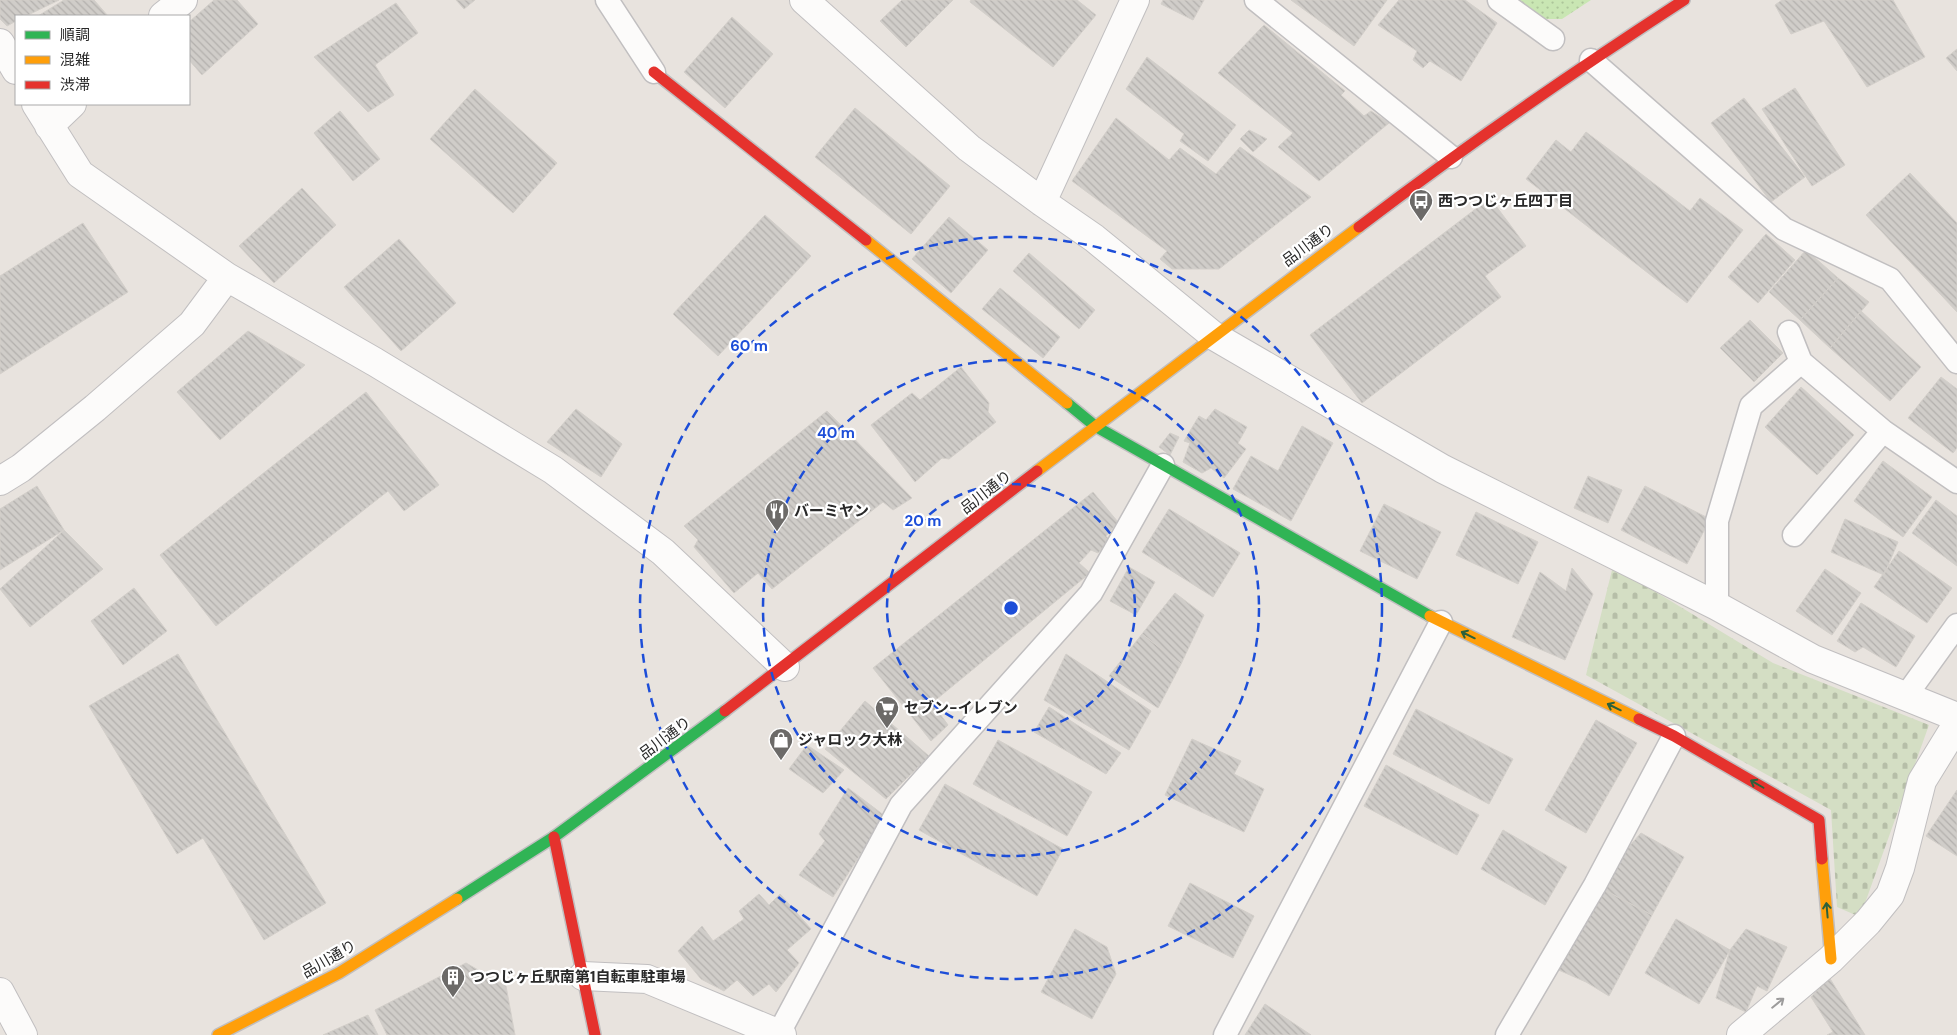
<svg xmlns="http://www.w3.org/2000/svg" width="1957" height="1035" viewBox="0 0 1957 1035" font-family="'DM Sans','Noto Sans JP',sans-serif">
	<defs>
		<pattern id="cemetery-stones" width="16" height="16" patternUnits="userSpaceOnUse" patternTransform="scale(1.25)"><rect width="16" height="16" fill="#d4dec4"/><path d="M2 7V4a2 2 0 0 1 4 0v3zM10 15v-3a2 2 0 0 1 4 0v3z" fill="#b6bea8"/></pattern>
		<pattern id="park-dots" width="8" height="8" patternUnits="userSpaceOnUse" patternTransform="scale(1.25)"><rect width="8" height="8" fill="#c9e6b3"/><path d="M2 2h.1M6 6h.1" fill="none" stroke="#adc59a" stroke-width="1.8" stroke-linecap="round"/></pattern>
		<pattern id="building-back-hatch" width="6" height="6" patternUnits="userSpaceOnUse" patternTransform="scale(1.25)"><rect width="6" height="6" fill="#d0cdc9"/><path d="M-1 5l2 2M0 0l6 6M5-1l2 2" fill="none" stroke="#b3b0ad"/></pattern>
	</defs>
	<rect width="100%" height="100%" fill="#e8e3de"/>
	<path fill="url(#cemetery-stones)" d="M 1613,566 L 1773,663 L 1929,725 L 1860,917 L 1837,907 L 1831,810 L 1586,675 Z"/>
	<path fill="url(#park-dots)" d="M 1519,0 L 1591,0 L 1562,19 L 1545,19 Z"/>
	<path fill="url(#building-back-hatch)" stroke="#d3cfca" d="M 0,0 L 59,0 L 26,16 L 16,16 L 16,21 L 7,26 L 0,19 Z
		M 64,0 L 94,0 L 108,16 L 38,16 Z
		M 214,0 L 237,0 L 258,24 L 202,75 L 189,60 L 189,22 Z
		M 456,0 L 475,0 L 464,9 Z
		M 902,0 L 953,0 L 906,47 L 880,21 Z
		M 971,0 L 1077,0 L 1096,15 L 1053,67 L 970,2 Z
		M 1163,0 L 1204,0 L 1193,20 L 1161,4 Z
		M 1291,0 L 1387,0 L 1354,46 Z
		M 1399,0 L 1465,0 L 1497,23 L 1461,81 L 1430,61 L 1423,68 L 1413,60 L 1417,51 L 1378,25 Z
		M 1782,0 L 1893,0 L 1925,57 L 1867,87 L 1824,21 L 1791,34 L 1775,5 Z
		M 396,3 L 418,33 L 375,65 L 394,95 L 368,112 L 314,57 Z
		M 732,17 L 773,54 L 725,108 L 684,72 Z
		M 1264,25 L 1345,91 L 1341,95 L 1364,116 L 1371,111 L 1389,123 L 1319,181 L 1278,147 L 1293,133 L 1218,73 Z
		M 1957,49 L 1957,71 L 1946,58 Z
		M 1147,57 L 1236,125 L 1208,161 L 1180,141 L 1184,134 L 1126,89 Z
		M 1795,88 L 1845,165 L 1812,186 L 1762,109 Z
		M 475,89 L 557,163 L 513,213 L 430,139 Z
		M 1744,98 L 1805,177 L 1771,202 L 1711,123 Z
		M 855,108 L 950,186 L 911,234 L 815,157 Z
		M 340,111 L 380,159 L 353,181 L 314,133 Z
		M 1116,118 L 1169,160 L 1180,148 L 1216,174 L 1240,147 L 1311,197 L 1219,269 L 1172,269 L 1160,259 L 1167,251 L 1072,181 Z
		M 1249,130 L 1267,139 L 1253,152 L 1240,139 Z
		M 1586,132 L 1690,211 L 1700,198 L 1743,230 L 1687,303 L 1526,179 L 1556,140 L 1571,152 Z
		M 1910,173 L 1957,223 L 1957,312 L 1866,215 Z
		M 302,188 L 336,225 L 274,283 L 239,246 Z
		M 1490,198 L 1526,246 L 1485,276 L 1501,297 L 1362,403 L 1310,335 Z
		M 765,215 L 811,256 L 718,356 L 673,314 Z
		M 949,217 L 988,250 L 951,293 L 912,259 Z
		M 83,223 L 128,292 L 0,374 L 0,276 Z
		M 1766,234 L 1795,260 L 1758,303 L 1728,277 Z
		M 399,239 L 456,303 L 401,351 L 344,287 Z
		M 1806,250 L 1838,278 L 1800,320 L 1769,292 Z
		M 1029,253 L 1095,310 L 1079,329 L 1013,271 Z
		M 1838,278 L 1869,302 L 1830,348 L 1800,320 Z
		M 1000,288 L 1060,337 L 1043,358 L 982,309 Z
		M 1861,311 L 1921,367 L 1890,401 L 1830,348 Z
		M 1750,320 L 1783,353 L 1754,382 L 1720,348 Z
		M 248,331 L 305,365 L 220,440 L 177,392 Z
		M 961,367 L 989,403 L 988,412 L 996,422 L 949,459 L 942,458 L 915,482 L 871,425 L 912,393 L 920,400 Z
		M 1941,377 L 1957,389 L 1957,448 L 1953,453 L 1908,418 Z
		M 1801,387 L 1854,435 L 1817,475 L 1765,427 Z
		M 366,392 L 439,485 L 404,511 L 388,491 L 216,626 L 160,555 Z
		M 576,409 L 622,444 L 601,477 L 547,442 Z
		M 1215,409 L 1247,427 L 1238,443 L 1246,449 L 1224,478 L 1211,468 L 1202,473 L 1183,462 L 1190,443 L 1184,441 L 1199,416 L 1206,420 Z
		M 827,411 L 912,498 L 893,510 L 883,502 L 772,589 L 758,573 L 734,593 L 694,547 L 698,540 L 684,526 Z
		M 1302,426 L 1333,443 L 1291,521 L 1233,489 L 1251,456 L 1278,471 Z
		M 1170,433 L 1179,437 L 1170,455 L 1159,447 Z
		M 1883,461 L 1932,497 L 1903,537 L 1854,501 Z
		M 1588,476 L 1622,490 L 1608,523 L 1574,508 Z
		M 37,486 L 64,530 L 0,570 L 0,509 Z
		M 1645,486 L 1710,519 L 1687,564 L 1621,530 Z
		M 1093,492 L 1118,522 L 1106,536 L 1110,540 L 1098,553 L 1091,550 L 1079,563 L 1090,573 L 932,703 L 948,725 L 931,741 L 873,668 Z
		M 1936,500 L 1957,516 L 1957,566 L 1912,533 Z
		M 1384,504 L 1441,532 L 1417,579 L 1360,551 Z
		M 1169,509 L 1240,553 L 1213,597 L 1142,552 Z
		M 1476,512 L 1538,542 L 1518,584 L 1456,555 Z
		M 1845,519 L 1898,542 L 1884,575 L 1831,552 Z
		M 64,530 L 103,569 L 30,627 L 0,589 Z
		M 1899,551 L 1952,588 L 1927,623 L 1874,587 Z
		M 1129,567 L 1155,582 L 1136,615 L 1110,601 Z
		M 1572,568 L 1593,594 L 1565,660 L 1512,637 L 1540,572 L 1566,591 Z
		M 1825,569 L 1861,593 L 1832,635 L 1796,611 Z
		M 134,588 L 167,631 L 123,665 L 91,621 Z
		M 1175,593 L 1204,615 L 1181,664 L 1142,634 Z
		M 1861,603 L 1915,636 L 1896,667 L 1863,647 L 1855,652 L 1837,641 Z
		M 1142,634 L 1181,664 L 1158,708 L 1109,676 Z
		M 178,654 L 326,903 L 264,940 L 203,838 L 177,854 L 89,706 Z
		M 1066,654 L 1151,711 L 1129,750 L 1044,700 Z
		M 865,701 L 929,756 L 886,799 L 825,749 Z
		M 1049,707 L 1121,753 L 1106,774 L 1034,732 Z
		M 1416,709 L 1513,759 L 1489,804 L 1393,754 Z
		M 1596,720 L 1637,743 L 1586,833 L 1545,810 Z
		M 1192,739 L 1241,761 L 1234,774 L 1264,789 L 1244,832 L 1165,795 Z
		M 998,740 L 1092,792 L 1067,836 L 973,784 Z
		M 807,745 L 844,770 L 823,793 L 789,769 Z
		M 1386,765 L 1479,815 L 1457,855 L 1364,806 Z
		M 945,784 L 1063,849 L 1037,896 L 919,830 Z
		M 848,788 L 885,816 L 833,897 L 799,875 L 825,841 L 819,834 Z
		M 1957,790 L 1957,856 L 1926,836 Z
		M 1503,830 L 1567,867 L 1545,905 L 1481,869 Z
		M 1641,833 L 1684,857 L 1652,915 L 1595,885 Z
		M 1190,883 L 1254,916 L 1233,958 L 1168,926 Z
		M 1595,885 L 1652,915 L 1609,996 L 1586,982 L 1554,968 Z
		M 759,894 L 769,905 L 780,894 L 811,929 L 787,950 L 799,963 L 776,992 L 769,984 L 753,996 L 737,980 L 724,991 L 701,979 L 678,951 L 702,926 L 713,941 L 744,919 L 739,911 Z
		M 1676,919 L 1730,950 L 1699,1004 L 1645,973 Z
		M 1075,929 L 1107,947 L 1116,974 L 1092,1019 L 1041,992 Z
		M 1746,929 L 1787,947 L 1767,991 L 1757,986 L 1746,1012 L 1716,998 L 1730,950 Z
		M 466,963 L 506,986 L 515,1035 L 387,1035 L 375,1010 Z
		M 1829,977 L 1865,1035 L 1827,1035 L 1833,1032 L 1811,997 Z
		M 1265,1004 L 1311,1035 L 1245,1035 Z
		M 368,1015 L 378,1035 L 323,1035 Z"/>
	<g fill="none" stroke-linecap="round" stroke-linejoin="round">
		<g stroke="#c1bfc0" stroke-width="25">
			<path id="lane" d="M 607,0 L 654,72
				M 1256,0 L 1451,157
				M 1499,0 L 1553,39
				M 1591,60 L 1784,229 L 1890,279 L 1957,362
				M 1789,332 L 1801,362 L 1883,431 L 1957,482
				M 1794,535 L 1883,431
				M 1717,606 L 1717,521 L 1751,406 L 1801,362
				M 1905,697 L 1957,625
				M 779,1033 L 901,805 L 1091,593 L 1163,465
				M 1225,1035 L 1441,622
				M 1507,1035 L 1595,885 L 1674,736"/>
		</g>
		<g stroke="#c1bfc0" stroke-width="30">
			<path id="street" d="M 804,0 L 969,148 L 1042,202 L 1094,238 L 1214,336 L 1443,469 L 1717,606 L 1813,659 L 1957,717
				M 163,16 L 183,0
				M 0,43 L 16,70
				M 36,104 L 80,174 L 227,277 L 375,362 L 553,470 L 663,552 L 785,667
				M 49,126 L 72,104
				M 1042,202 L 1135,0
				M 0,481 L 21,468 L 95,408 L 192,324 L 227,277
				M 583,976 L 647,979 L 782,1035
				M 0,992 L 23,1035
				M 1741,1035 L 1831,959 L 1868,922 L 1890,895 L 1900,868 L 1922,781 L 1957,724"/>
		</g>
		<g stroke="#c1bfc0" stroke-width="14">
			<path id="fast" d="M 1067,403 L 1095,426 L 1430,616
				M 457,899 L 554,837 L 725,711"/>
		</g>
		<g stroke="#c1bfc0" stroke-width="14">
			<path id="slow" d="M 866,240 L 1067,403
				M 1037,471 L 1359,227
				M 1430,616 L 1639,719
				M 1822,859 L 1831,959
				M 218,1035 L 339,973 L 457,899"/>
		</g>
		<g stroke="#c1bfc0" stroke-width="14">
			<path id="jam" d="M 654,72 L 866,240
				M 1359,227 C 1464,147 1573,72 1684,0
				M 725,711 L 1037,471
				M 1639,719 L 1674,736 L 1819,820 L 1822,859
				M 554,837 L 595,1035"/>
		</g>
		<use href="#lane" stroke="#fcfbfa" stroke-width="22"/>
		<use href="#street" stroke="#fcfbfa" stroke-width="28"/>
		<use href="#fast" stroke="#30b455" stroke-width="11"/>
		<use href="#slow" stroke="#ff9f0a" stroke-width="11"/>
		<use href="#jam" stroke="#e5322d" stroke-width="11"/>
	</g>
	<defs><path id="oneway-shaft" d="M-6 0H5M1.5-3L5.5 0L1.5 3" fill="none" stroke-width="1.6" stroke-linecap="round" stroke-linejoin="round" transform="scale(1.25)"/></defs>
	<g stroke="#2c613b">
		<use href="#oneway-shaft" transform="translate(1468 635) rotate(-154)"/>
		<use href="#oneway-shaft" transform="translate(1614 707) rotate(-154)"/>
		<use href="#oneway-shaft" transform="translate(1757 784) rotate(-150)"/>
		<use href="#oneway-shaft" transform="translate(1827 910) rotate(-95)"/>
	</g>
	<use stroke="#9d9c9c" href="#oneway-shaft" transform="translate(1778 1003) rotate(-39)"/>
	<g fill="none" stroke="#1d4ed8" stroke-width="2.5" stroke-dasharray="9 6">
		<circle cx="1011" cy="608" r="124"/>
		<circle cx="1011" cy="608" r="248"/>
		<circle cx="1011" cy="608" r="371"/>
	</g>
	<defs>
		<g id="bus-pin" transform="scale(1.25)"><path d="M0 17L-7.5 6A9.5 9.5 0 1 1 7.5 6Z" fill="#6c6a68" stroke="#fff"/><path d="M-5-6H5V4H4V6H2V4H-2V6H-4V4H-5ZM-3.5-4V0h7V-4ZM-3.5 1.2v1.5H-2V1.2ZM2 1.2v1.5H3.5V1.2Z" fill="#fff"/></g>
		<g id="restaurant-pin" transform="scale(1.25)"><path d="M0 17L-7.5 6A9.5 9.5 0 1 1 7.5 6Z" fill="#6c6a68" stroke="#fff"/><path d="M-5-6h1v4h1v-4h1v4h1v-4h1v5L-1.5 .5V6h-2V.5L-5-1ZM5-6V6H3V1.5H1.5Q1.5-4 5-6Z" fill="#fff"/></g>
		<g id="supermarket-pin" transform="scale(1.25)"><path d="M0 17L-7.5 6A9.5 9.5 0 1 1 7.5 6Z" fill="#6c6a68" stroke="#fff"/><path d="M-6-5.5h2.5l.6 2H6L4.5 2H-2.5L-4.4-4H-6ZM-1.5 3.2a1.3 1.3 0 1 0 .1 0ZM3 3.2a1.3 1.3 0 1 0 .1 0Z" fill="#fff"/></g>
		<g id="shop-pin" transform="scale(1.25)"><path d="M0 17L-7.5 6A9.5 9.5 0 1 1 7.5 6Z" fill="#6c6a68" stroke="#fff"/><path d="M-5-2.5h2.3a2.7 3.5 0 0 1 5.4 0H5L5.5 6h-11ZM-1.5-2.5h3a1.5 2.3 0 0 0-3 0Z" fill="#fff"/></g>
		<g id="building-pin" transform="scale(1.25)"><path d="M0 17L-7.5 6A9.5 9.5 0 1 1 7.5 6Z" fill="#6c6a68" stroke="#fff"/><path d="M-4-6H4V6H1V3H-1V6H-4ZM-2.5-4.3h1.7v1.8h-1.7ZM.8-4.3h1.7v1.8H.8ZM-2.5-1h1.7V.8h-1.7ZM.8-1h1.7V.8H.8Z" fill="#fff"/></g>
	</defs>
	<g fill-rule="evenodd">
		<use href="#bus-pin" x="1421" y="201"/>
		<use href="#restaurant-pin" x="777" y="511"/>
		<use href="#supermarket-pin" x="887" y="708"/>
		<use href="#shop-pin" x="781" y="740"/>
		<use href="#building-pin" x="453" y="977"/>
	</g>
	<g text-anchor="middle" stroke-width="4.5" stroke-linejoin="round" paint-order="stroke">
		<g font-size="15" font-weight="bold" fill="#292929" stroke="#fff" text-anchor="start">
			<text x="1438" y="206">西つつじヶ丘四丁目</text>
			<text x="794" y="516">バーミヤン</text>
			<text x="904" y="713">セブン-イレブン</text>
			<text x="798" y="745">ジャロック大林</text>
			<text x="470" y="982">つつじヶ丘駅南第1自転車駐車場</text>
		</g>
		<g font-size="15" fill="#292929" stroke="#fff">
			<text transform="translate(1308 245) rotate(-37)" y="5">品川通り</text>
			<text transform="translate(986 492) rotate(-38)" y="5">品川通り</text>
			<text transform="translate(665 738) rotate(-37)" y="5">品川通り</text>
			<text transform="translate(329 959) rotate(-30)" y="5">品川通り</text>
		</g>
	</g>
	<circle cx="1011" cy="608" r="8" fill="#1d4ed8" stroke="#fff" stroke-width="2.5"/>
	<g font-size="15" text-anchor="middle" font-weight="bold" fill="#1d4ed8" stroke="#fff" stroke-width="4.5" stroke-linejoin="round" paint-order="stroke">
		<text x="749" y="351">60 m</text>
		<text x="836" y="438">40 m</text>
		<text x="923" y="526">20 m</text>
	</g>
	<rect x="15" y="15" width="175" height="90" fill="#ffffff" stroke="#a9a9a9"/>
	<rect x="25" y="31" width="25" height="8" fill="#30b455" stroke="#a9a9a9"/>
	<text x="60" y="40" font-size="15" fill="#292929">順調</text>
	<rect x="25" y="56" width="25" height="8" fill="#ff9f0a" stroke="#a9a9a9"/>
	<text x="60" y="65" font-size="15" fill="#292929">混雑</text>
	<rect x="25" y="81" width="25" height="8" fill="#e5322d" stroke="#a9a9a9"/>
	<text x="60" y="90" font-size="15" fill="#292929">渋滞</text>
</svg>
